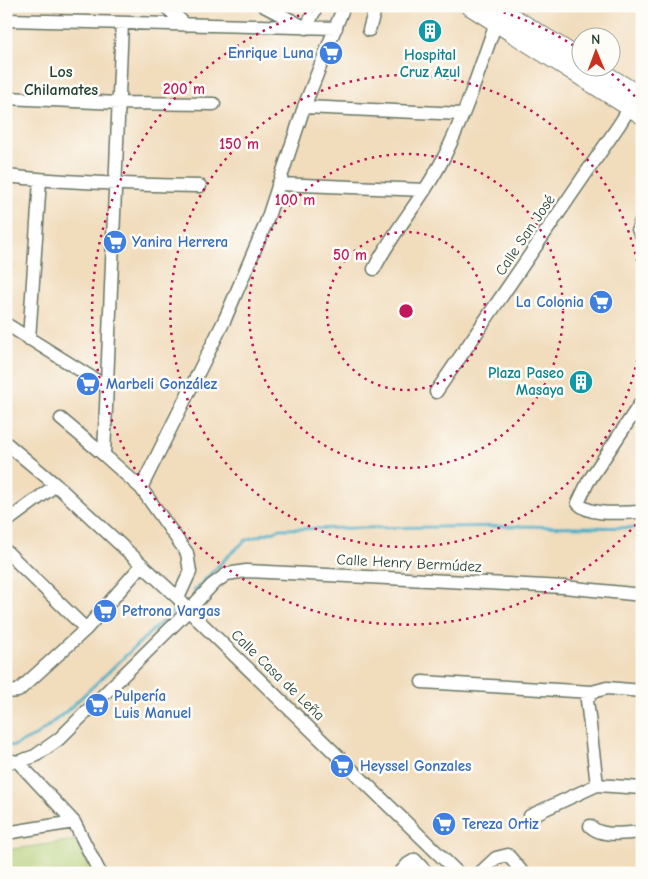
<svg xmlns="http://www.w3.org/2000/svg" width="648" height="879" viewBox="0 0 648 879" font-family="'Comic Neue',sans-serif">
	<rect width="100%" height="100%" fill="#fdfcf7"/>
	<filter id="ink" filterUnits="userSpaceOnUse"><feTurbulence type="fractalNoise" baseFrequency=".02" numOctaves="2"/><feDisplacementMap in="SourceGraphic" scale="10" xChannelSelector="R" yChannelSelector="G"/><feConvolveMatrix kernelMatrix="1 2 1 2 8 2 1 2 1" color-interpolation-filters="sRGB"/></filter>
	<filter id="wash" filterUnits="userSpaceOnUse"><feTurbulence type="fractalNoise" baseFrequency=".0096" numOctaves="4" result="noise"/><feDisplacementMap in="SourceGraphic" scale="20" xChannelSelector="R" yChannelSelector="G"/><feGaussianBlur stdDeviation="1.12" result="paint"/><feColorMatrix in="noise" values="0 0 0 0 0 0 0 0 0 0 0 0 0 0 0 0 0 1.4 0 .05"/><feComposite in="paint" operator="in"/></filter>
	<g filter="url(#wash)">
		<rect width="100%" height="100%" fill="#f1dcbc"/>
		<path fill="#afca70" stroke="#678452" d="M 76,840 L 92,873 L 6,873 L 6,850 Z"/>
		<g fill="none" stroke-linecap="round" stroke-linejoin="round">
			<path stroke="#46adc5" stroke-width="3" d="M 194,591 L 227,557 L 246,540 L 281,529 L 516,526 L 642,528
				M 6,745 L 14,746 L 37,735 L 69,709 L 172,612"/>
		</g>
	</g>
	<g filter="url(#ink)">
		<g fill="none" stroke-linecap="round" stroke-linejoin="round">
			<g stroke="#687564" stroke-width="15">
				<path id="minor" d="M 165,6 L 186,25
					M 264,6 L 306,28 L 317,6
					M 6,20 L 336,28
					M 369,30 L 376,6
					M 6,98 L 119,103 L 214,104
					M 304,107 L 462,114
					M 6,176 C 71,183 135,185 200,186
					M 278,184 L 425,190
					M 642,218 L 638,229 L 642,236
					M 374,269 C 394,229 426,195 445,155 C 466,113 480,67 496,23
					M 6,324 L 107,387
					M 29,339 L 40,180
					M 436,392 L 619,125 L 634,101
					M 642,401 L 588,482 L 578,503 C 590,517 623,512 642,512
					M 61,419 L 104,455 L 141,488 L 187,553 L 190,572 L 178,598
					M 6,443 L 56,485 L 178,598 L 193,615 L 458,873
					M 104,455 L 122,23
					M 141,488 L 225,319 L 266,223 L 304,107 L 344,6
					M 6,522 L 56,485
					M 6,551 L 86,629
					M 422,682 L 592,692
					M 6,692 L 18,691 L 86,629 L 142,565
					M 6,760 L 18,762 L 35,756 L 59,739 L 189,610 L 212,585 L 227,574 L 246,571 L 564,587 L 642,595
					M 597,785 L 587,700 L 592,692 L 607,688 L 642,691
					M 530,816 L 597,785 L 642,788
					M 74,822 L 100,873
					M 590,826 C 602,838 626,833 642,832
					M 6,833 L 74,822 L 18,762
					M 400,873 L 408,864 L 415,860 L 427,873
					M 480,873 L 496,858 L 508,855 L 523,873"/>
			</g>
			<g stroke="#687564" stroke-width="20">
				<path id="highway" d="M 470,6 L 642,115
					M 494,6 L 580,59
					M 594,68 L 642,97"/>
			</g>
			<use href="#minor" stroke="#fff" stroke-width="12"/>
			<use href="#highway" stroke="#fff" stroke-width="18"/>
		</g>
	</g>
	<g fill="none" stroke="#c2185b" stroke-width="2.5" stroke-dasharray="2.5 5">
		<circle cx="406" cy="311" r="79"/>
		<circle cx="406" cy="311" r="157"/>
		<path d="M642 323A236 236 0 1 1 642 299"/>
		<path d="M641 519A314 314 0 1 1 330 6M482 6A314 314 0 0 1 579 49M606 69A314 314 0 0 1 641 103"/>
	</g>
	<defs>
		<g id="building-disc" transform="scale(1.25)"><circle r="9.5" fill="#0f9aa8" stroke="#fdfcf7"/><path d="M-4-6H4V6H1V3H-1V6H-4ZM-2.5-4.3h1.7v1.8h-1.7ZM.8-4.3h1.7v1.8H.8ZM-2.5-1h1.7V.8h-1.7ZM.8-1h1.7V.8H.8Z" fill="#fff"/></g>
		<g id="supermarket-disc" transform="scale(1.25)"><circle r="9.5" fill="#3f7fe0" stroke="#fdfcf7"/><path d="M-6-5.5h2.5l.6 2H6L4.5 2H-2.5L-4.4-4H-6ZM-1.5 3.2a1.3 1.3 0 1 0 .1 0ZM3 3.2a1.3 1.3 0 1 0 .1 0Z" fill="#fff"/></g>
	</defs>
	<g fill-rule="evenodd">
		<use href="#building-disc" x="430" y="31"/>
		<use href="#supermarket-disc" x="331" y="53"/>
		<use href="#supermarket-disc" x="115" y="242"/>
		<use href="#supermarket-disc" x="601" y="302"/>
		<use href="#building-disc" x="581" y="382"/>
		<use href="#supermarket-disc" x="88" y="384"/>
		<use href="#supermarket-disc" x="105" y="611"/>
		<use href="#supermarket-disc" x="97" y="705"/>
		<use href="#supermarket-disc" x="342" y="766"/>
		<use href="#supermarket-disc" x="444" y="824"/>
	</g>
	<g text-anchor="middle" stroke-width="5" stroke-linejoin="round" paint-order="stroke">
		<g font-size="15" font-weight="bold" fill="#366cbe" stroke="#fdfcf7" text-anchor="start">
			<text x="314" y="58" text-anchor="end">Enrique Luna</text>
			<text x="132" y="247">Yanira Herrera</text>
			<text x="584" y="307" text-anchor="end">La Colonia</text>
			<text x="106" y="389">Marbeli González</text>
			<text x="122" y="616">Petrona Vargas</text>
			<text x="114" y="701">Pulpería<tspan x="114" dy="17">Luis Manuel</tspan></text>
			<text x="360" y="771">Heyssel Gonzales</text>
			<text x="462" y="829">Tereza Ortiz</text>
		</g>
		<g font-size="15" font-weight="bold" fill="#0d838f" stroke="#fdfcf7">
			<text x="430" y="60">Hospital<tspan x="430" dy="17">Cruz Azul</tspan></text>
			<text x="564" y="378" text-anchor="end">Plaza Paseo<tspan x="564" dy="17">Masaya</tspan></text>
		</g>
		<g font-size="15" fill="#1f3d34" stroke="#fdfcf7">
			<text transform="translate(525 235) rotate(-56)" y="5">Calle San José</text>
			<text transform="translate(409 563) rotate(3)" y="5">Calle Henry Bermúdez</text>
			<text transform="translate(278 675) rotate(44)" y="5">Calle Casa de Leña</text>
		</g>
		<g font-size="16" font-weight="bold" fill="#1f3d34" stroke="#fdfcf7">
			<text x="61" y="77">Los<tspan x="61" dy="18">Chilamates</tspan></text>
		</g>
	</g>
	<circle cx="406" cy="311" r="8" fill="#c2185b" stroke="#fdfcf7" stroke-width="2.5"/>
	<g font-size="15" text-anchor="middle" font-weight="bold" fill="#c2185b" stroke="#fdfcf7" stroke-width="5" stroke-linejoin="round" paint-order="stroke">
		<text x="184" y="94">200 m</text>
		<text x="239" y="149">150 m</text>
		<text x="295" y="205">100 m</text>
		<text x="350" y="260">50 m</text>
	</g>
	<rect width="648" height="879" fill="none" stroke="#fdfcf7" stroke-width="25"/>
	<g transform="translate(596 52) rotate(359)"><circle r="24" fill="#fdfcf7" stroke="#a4b0a9"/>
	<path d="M0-4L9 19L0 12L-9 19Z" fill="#c8321e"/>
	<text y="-8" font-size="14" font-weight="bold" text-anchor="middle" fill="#1f3d34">N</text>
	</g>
</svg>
